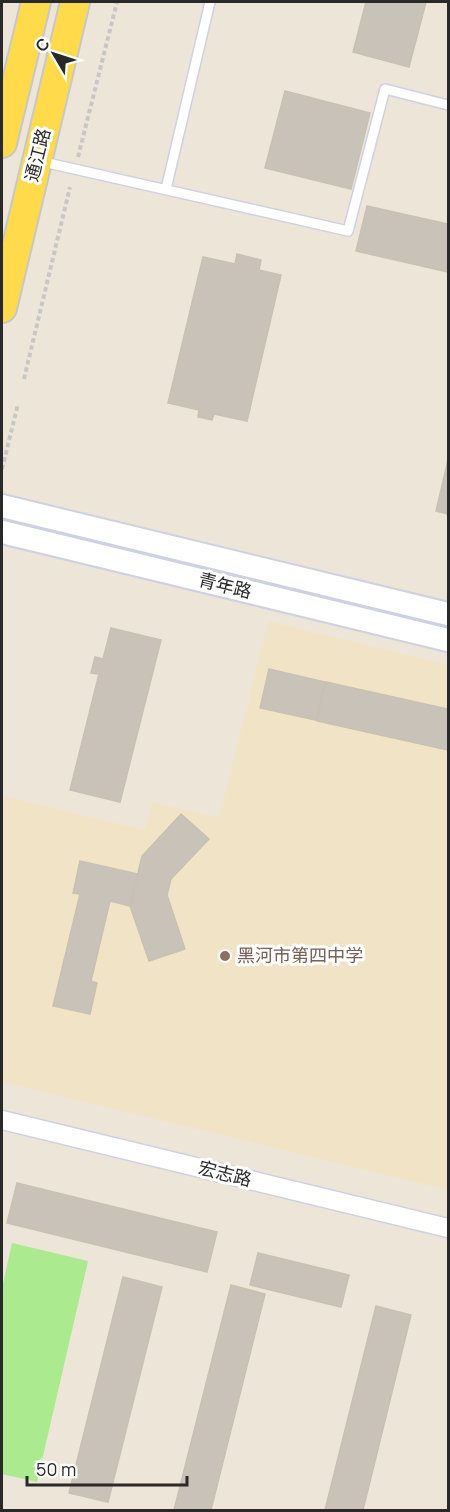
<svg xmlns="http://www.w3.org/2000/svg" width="450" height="1512" viewBox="0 0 450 1512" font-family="Manrope,'Noto Sans SC',sans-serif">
	<rect width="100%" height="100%" fill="#ede5d8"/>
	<path fill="#f1e4c6" d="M 268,621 L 448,665 L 448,1190 L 2,1082 L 2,804 L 3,796 L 145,830 L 152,802 L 219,818 Z"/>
	<path fill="#abea8e" d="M 12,1243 L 88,1261 L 37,1482 L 2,1474 L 2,1288 Z"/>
	<path fill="#c8c2b8" stroke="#c8c1b2" stroke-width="1.5" d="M 366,2 L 426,2 L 409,67 L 353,52 Z
		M 285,91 L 370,113 L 351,189 L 265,168 Z
		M 367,206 L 448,224 L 448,272 L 356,251 Z
		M 237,254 L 261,260 L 259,270 L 281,275 L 247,421 L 214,414 L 212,420 L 198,417 L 199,410 L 168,403 L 203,257 L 235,264 Z
		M 448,460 L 448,514 L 436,511 Z
		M 111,628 L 161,640 L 120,802 L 70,790 L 99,674 L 91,673 L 95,657 L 103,659 Z
		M 269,669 L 325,682 L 316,720 L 260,708 Z
		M 326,682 L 448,709 L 448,750 L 317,721 Z
		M 181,814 L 209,839 L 171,879 L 167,895 L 185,949 L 149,961 L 130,906 L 142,856 Z
		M 80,861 L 138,874 L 130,906 L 110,901 L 91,981 L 97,983 L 90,1014 L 53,1006 L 80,894 L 73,893 Z
		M 17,1183 L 217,1232 L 207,1272 L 7,1223 Z
		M 258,1253 L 349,1275 L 341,1307 L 250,1285 Z
		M 123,1277 L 162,1287 L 108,1502 L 69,1493 Z
		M 231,1285 L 265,1294 L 211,1510 L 174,1510 Z
		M 376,1306 L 411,1315 L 363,1510 L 325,1510 Z"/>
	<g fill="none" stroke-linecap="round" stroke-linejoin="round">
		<g stroke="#ced1e4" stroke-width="12">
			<path id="service" d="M 39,161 L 348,231 L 385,89 L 448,105
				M 166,189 L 210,2"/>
		</g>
		<g stroke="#ced1e4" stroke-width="21">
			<path id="minor" d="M 2,1120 L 448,1228"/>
		</g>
		<g stroke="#ced1e4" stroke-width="26">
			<path id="tertiary" d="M 2,506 L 448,614
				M 2,532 L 448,640"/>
		</g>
		<g stroke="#c7c7c7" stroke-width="32">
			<path id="primary" d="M 2,143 L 36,2
				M 2,308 L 75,2"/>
		</g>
		<path stroke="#c7c7c7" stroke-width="4" stroke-dasharray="4.5 3" stroke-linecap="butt" d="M 78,157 L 117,2
			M 24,379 L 70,187
			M 2,469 L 18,404"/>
		<use href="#service" stroke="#fff" stroke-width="9"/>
		<use href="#minor" stroke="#fff" stroke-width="18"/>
		<use href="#tertiary" stroke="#fff" stroke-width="22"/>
		<use href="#primary" stroke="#ffdb4b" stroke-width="28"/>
	</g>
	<circle fill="#8d6e63" stroke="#fff" stroke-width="2" cx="225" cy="956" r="6"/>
	<g text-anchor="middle" stroke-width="6" stroke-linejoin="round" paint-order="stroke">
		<g font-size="18" fill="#292929" stroke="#fff">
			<text transform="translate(38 155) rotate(-76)" y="6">通江路</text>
			<text transform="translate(225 586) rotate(14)" y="6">青年路</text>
			<text transform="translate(225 1174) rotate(14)" y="6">宏志路</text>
		</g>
		<g font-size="18" fill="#785e54" stroke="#fff" text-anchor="start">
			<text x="237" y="962">黑河市第四中学</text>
		</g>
	</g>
	<rect width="450" height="1512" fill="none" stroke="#292929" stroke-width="6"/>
	<g transform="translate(54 54) rotate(309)" stroke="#ffffff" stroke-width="4.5" paint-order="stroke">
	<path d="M0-4.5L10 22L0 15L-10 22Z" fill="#292929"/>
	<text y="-9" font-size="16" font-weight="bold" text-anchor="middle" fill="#292929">С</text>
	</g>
	<path d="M27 1476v9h160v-9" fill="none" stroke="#292929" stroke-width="3"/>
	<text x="36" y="1476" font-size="18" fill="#292929" stroke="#ffffff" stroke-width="4.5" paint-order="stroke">50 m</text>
</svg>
